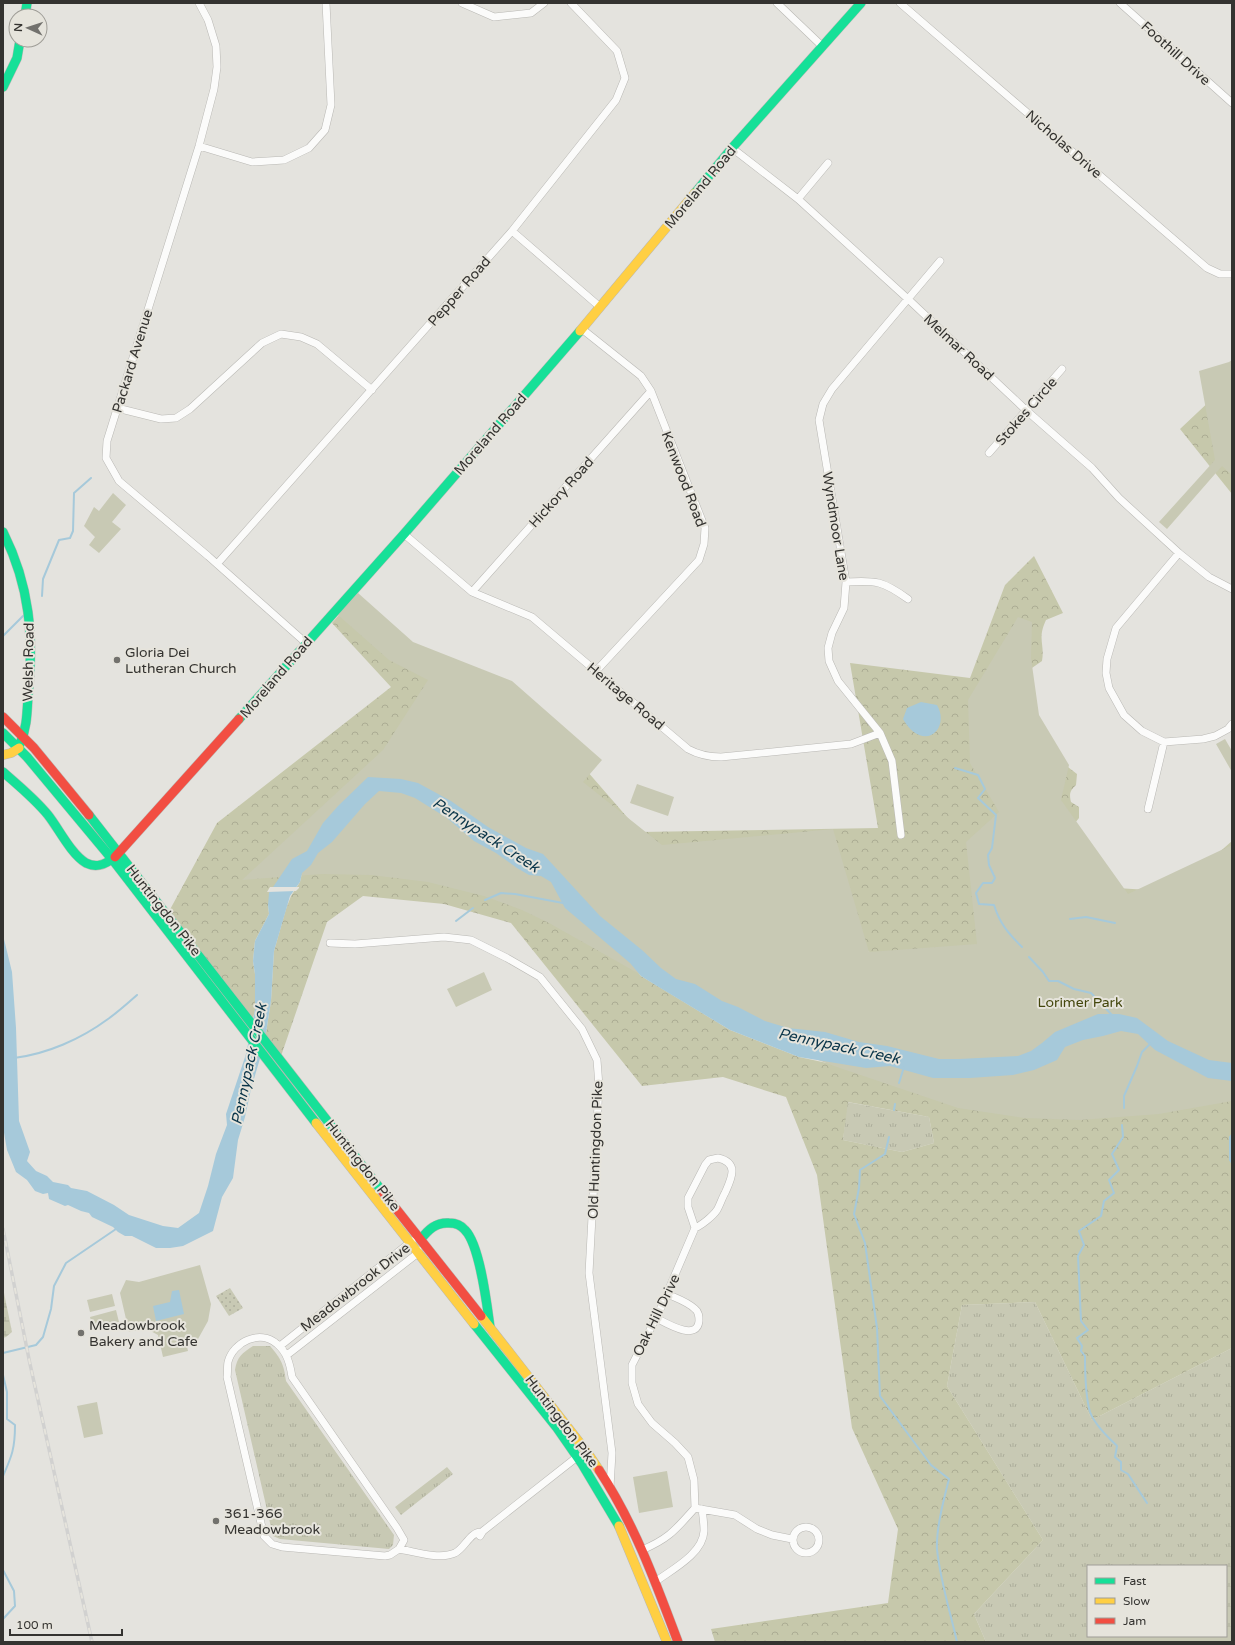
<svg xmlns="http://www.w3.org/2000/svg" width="1235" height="1645" viewBox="0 0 1235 1645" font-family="'Varela Round',sans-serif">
	<defs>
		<pattern id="grass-tufts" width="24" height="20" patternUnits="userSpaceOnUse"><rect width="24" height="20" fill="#c8c9b4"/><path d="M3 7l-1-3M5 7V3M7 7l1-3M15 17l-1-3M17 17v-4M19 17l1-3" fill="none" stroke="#acad9b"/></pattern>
		<pattern id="forest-crowns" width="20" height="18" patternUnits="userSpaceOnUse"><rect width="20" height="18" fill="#c6c8ab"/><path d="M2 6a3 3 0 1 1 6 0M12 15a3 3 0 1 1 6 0" fill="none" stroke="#abac93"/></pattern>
		<pattern id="wetland-marsh" width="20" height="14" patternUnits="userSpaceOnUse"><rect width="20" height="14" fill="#c8c9b4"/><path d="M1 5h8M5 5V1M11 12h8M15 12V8" fill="none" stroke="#acad9b"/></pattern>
		<pattern id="garden-dots" width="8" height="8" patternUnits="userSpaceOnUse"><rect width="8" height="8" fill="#c8c9b4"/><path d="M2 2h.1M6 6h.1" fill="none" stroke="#acad9b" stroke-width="1.8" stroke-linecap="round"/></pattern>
	</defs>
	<rect width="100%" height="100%" fill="#e4e3de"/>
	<path fill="url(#grass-tufts)" fill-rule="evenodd" d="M 847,1102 L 929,1117 L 934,1143 L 902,1152 L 843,1140 Z
		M 1035,1302 L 1092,1420 L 1232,1348 L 1232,1642 L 986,1642 L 974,1614 L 1043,1540 L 947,1386 L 962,1305 ZM 1088,1566 L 1226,1566 L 1226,1636 L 1088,1636 Z
		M 253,1346 L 270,1346 C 281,1359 284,1364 286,1381 L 394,1535 L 393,1545 L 389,1549 L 280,1539 L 273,1536 L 235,1370 C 237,1357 242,1353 253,1346 Z
		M 447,1467 L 453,1474 L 401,1515 L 395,1507 Z"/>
	<path fill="url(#forest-crowns)" fill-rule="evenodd" d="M 1232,380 L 1232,494 L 1180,429 Z
		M 1034,556 L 1063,613 L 1046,620 C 1037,639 1045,644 1042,661 L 1029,670 L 1038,719 L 1064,764 L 1077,774 L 1076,785 C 1070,791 1069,793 1071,802 L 1079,807 L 1079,818 L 1071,828 L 1117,888 L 1148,890 L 1216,855 L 1232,841 L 1232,1063 L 1070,1026 L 401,779 L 268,905 L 269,914 L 255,941 L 253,961 L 255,974 L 255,1010 L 252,1023 L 167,915 L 217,823 L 391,687 L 332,623 L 355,597 L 414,650 L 534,710 L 640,832 L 878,828 L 850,663 L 970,678 L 1005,585 Z
		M 365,804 L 630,963 L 641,976 L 730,1030 L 799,1057 L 827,1063 L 1232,1081 L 1232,1348 L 1092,1420 L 1035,1302 L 962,1305 L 947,1386 L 1043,1540 L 974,1614 L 986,1642 L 715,1642 L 711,1629 L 888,1603 L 898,1529 L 852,1428 L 817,1175 L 786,1097 L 723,1077 L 642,1086 L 511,923 L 444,904 L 363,896 L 327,922 L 280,1059 L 265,1039 L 271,1001 L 274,951 L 286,909 L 291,896 L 300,882 L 302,873 ZM 848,1102 L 929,1117 L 934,1143 L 902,1152 L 843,1140 Z"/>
	<path fill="url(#wetland-marsh)" d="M 3,1288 L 12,1332 L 6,1337 L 3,1338 Z"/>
	<path fill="#c8c9b4" d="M 1232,360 L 1232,475 L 1222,466 L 1167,529 L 1159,522 L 1215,460 L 1199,371 L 1229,362 Z
		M 113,493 L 126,505 L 112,522 L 121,529 L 99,553 L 89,545 L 95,537 L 84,526 L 94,507 L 99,511 Z
		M 358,593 L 413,642 L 512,681 L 602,760 L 583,782 L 662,845 L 833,829 L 869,952 L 977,944 L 966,842 L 999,812 L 970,763 L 968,700 L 1018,617 L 1032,622 L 1031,658 L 1039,715 L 1069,765 L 1061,800 L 1128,894 L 1232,845 L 1232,1101 L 1159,1114 L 1080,1120 L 1024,1118 L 958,1108 L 834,1066 L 805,1055 L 666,989 L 549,923 L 522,910 L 484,896 L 428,882 L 371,875 L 322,874 L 242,880 L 383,750 L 428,680 L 389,660 L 338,615 Z
		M 1225,739 L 1232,751 L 1232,772 L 1216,744 Z
		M 637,784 L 674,797 L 668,816 L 630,803 Z
		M 484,972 L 492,990 L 456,1007 L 447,989 Z
		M 200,1265 L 211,1304 L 208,1321 L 198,1339 L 186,1342 L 188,1351 L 163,1357 L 158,1335 L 145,1328 L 129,1332 L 120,1293 L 126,1280 L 139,1282 Z
		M 112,1294 L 115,1306 L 90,1312 L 87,1300 Z
		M 116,1310 L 119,1322 L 93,1328 L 90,1317 Z
		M 97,1402 L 103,1434 L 84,1438 L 77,1406 Z
		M 667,1471 L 673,1507 L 639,1513 L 633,1477 Z"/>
	<path fill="url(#garden-dots)" d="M 230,1288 L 243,1308 L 229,1316 L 216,1296 Z"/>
	<path fill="#a6c9da" d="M 921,702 L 937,705 C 951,729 923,754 903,719 L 907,708 Z
		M 368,777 L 401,779 L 418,783 L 451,801 L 488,827 L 526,848 L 543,854 L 600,916 L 642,950 L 661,968 L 676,979 L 695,984 L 722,1001 L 738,1007 L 765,1021 L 788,1028 L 825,1032 L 859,1042 L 887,1046 L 939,1059 L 959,1059 L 1018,1056 L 1031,1051 L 1042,1043 L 1055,1032 L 1098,1014 L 1119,1014 L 1137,1018 L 1168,1041 L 1209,1060 L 1232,1063 L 1232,1081 L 1208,1078 L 1155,1050 L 1138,1034 L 1121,1031 L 1103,1036 L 1083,1040 L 1065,1047 L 1057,1060 L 1034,1070 L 1013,1075 L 970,1078 L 933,1078 L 890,1066 L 866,1068 L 799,1057 L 730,1030 L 657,986 L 641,976 L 630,963 L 565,908 L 551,882 L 541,876 L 529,875 L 517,868 L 496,853 L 474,841 L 447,818 L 415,798 L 401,793 L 379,791 L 365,804 L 332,842 L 318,853 L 311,865 L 302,873 L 300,882 L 290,896 L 274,951 L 271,1001 L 264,1045 L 251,1089 L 245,1117 L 238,1140 L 233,1178 L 222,1197 L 213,1231 L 183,1246 L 170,1248 L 156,1248 L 132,1236 L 125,1236 L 118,1232 L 113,1227 L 92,1217 L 89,1213 L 81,1211 L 68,1205 L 65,1206 L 49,1199 L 48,1193 L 43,1194 L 35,1191 L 27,1180 L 16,1172 L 7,1150 L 3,1127 L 3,935 L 12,972 L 16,1028 L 19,1121 L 30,1152 L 27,1161 L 36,1171 L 47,1176 L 53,1182 L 68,1185 L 71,1188 L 87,1191 L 114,1205 L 129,1215 L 163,1226 L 178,1228 L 199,1213 L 208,1186 L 216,1154 L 227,1125 L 226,1114 L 246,1054 L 255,1010 L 255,974 L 253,961 L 255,941 L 269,914 L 268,905 L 269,893 L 292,859 L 307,851 L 323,823 L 338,806 Z
		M 179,1290 L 184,1314 L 156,1321 L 153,1306 L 170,1302 L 172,1291 Z"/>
	<path fill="#e4e3de" d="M 270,887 L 299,887 L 299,888 L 296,891 L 267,892 Z"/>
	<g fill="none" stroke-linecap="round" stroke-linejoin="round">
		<path stroke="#a6c9da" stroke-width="2" d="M 42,596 L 43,579 L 59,540 L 70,538 L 73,531 L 74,493 L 91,478
			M 3,636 L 23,616
			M 955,768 L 978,775 L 985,789 L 978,798 L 996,815 L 992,848 L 988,855 L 989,865 L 995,878 L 992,883 L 983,883 L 976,893 L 979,904 L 994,905 C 1000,924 1008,933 1022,947
			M 485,900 L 501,893 L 515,894 L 563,903
			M 1070,919 L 1086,917 L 1115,923
			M 456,921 L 473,908
			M 1029,957 L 1043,972 L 1049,981 L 1058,981 L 1074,989 L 1091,993 L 1112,1015
			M 14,1058 C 47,1054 81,1039 108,1019 C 118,1012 128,1003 137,995
			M 899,1083 L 904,1067
			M 1124,1108 L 1124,1096 L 1137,1066 L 1142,1052 L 1151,1043
			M 894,1110 L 895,1104
			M 1122,1125 L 1123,1137 L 1112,1154 L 1119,1170 L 1109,1180 L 1114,1193 L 1104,1201 L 1101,1216 L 1079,1231 L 1084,1245 L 1078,1256 L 1081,1321 L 1088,1330 L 1077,1338 L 1082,1346 L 1081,1351 L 1085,1356 C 1085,1371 1086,1398 1090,1412 C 1095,1425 1108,1437 1117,1446 L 1115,1457 L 1121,1462 L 1121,1470 L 1128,1474 L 1147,1503
			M 1232,1135 L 1230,1137 L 1230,1160 L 1232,1163
			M 889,1137 L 885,1154 L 860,1170 L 859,1188 L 854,1214 L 865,1243 L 877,1328 L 880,1396 L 931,1465 L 949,1479 C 944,1499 936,1528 937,1549 C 940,1580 950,1611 957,1642
			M 3,1353 L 36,1345 L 43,1337 L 51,1309 L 54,1286 L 66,1263 L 116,1229
			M 3,1375 L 7,1392 L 7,1419 L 15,1425 C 15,1448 12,1456 3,1476
			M 3,1570 L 14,1591 L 15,1606 L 3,1619"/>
		<g stroke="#b9b8b4" stroke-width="8">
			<path id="street" d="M 199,3 L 208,20 L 216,46 L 217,67 L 214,89 L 199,146 L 107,441 L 106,458 L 119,481 L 208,556 L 306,643
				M 462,3 L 494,17 L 531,13 L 544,3
				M 777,3 L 822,46
				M 900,3 L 1207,268 L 1220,274 L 1232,274
				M 1120,3 L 1232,103
				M 199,146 L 252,162 L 284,160 L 309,148 L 325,130 L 331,105 L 326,3
				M 732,148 L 798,199 L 908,299 L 1027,411 L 1092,468 L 1119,498 L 1179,553 L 1209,577 L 1232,589
				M 798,199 L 828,163
				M 512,231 L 600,307
				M 582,329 L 641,376 L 651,391 L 705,528 L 704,544 L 699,560 L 597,670
				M 117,408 L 161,419 L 176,418 L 190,409 L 262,343 L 281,334 L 301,337 L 317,344 L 372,390
				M 989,453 L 1062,369
				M 404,534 L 472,592 L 532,617 L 688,749 C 699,755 709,757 721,757 L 851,744 L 880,733
				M 1179,553 L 1116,628 L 1107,659 L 1106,673 L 1109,688 L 1124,715 L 1142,731 L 1164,742 L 1203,739 L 1215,736 L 1228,729 L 1232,724
				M 217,564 L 512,231 L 616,100 L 625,78 L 617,51 L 571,3
				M 846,582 C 876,580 883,581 908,599
				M 472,592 L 651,391
				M 1148,809 L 1164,742
				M 901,835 L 892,761 L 880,733 L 838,681 L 829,661 L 828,648 L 832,633 L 844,608 L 846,582 L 819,420 L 823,404 L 832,389 L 940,261
				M 330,943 L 355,944 L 444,937 L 471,940 L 507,958 L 540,977 L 582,1029 L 597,1060 L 599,1086 L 589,1273 L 612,1453 L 610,1487
				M 718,1158 C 740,1163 731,1179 725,1193 C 722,1198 720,1205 717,1210 C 713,1216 702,1225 695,1228 L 688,1207 L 688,1198 L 705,1165 L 709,1160 Z
				M 656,1318 C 666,1323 697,1342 699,1321 C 699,1316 699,1312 695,1309 C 688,1302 676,1298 667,1294
				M 280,1346 L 412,1241
				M 287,1355 L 418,1253 L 418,1250
				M 695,1508 L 735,1515 L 757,1529 L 772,1535 L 792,1539
				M793 1540a13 13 0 1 1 26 0a13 13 0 1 1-26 0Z
				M 480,1536 L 483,1531 L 577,1457
				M 399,1549 L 404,1540 L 397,1528 L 292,1377 C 290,1364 287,1352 277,1344 C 260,1329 233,1342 228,1362 C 227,1366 228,1373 227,1377 L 264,1536 L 272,1544 L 282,1547 L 385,1556 L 390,1555 L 399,1549 C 416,1552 439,1560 455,1553 C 465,1548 470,1532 481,1532
				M 642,1550 C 670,1538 676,1529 695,1508 L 694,1480 L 688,1457 L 675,1443 L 652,1423 L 638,1404 L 632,1383 L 632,1365 L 659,1312 L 695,1228
				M 655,1582 C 671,1570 703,1554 704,1531 C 704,1524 703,1516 702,1509"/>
		</g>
		<g stroke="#b9b8b4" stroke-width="10">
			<path id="fast" d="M 25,16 L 27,3
				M 3,87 L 17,58 L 20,40
				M 695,193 L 732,148 L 861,3
				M 3,532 C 30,586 34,636 28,696 C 27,713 27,728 20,744
				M 239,719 L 404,534 L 580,331
				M 3,733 L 27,757 L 112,859 L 316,1123
				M 3,772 C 19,786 35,799 48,815 C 59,829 71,854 86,863 C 96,868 104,865 112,859
				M 89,815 L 382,1191
				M 421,1239 C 428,1230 436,1222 449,1223 C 454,1223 461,1225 465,1230 C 480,1245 487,1305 490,1327
				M 474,1324 L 557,1428 L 582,1464 L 619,1526"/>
		</g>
		<g stroke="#b9b8b4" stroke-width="10">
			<path id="slow" d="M 580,331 L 695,193
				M 3,755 L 11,753 L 19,748
				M 316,1123 L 474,1324
				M 481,1316 L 587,1452 L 599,1470
				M 619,1526 L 667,1642"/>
		</g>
		<g stroke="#b9b8b4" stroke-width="10">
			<path id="jam" d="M 3,717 L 34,748 L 89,815
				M 115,857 L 239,719
				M 382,1191 L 481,1316
				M 599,1470 C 634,1523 656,1583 678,1642"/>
		</g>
		<use href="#street" stroke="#fbfbfa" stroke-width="7"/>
		<use href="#fast" stroke="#16e098" stroke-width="9"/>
		<use href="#slow" stroke="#ffcf43" stroke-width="9"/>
		<use href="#jam" stroke="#f24e42" stroke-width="9"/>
		<g stroke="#d1d1d0" stroke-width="3.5">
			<path id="rail" d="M 3,1229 L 30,1364 L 92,1642"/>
		</g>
		<use href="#rail" stroke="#e6e4dc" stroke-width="2" stroke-dasharray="6" stroke-linecap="butt"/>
	</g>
	<g fill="#72716d" stroke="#e6e4dc" stroke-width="1.5">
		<circle cx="117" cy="660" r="4"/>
		<circle cx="81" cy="1333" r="4"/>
		<circle cx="216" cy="1521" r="4"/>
	</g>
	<g text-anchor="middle" stroke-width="4" stroke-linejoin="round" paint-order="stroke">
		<g font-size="14" fill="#343330" stroke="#e6e4dc">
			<text transform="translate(1176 53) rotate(42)" y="5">Foothill Drive</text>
			<text transform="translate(1064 144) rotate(41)" y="5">Nicholas Drive</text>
			<text transform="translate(700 187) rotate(-50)" y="5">Moreland Road</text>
			<text transform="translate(459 291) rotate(-49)" y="5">Pepper Road</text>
			<text transform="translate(959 347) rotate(43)" y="5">Melmar Road</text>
			<text transform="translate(132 361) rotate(-73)" y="5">Packard Avenue</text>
			<text transform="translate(1026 411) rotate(-49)" y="5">Stokes Circle</text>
			<text transform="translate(490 434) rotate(-49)" y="5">Moreland Road</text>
			<text transform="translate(684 479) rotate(69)" y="5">Kenwood Road</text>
			<text transform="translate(561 492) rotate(-48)" y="5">Hickory Road</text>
			<text transform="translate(836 526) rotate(81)" y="5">Wyndmoor Lane</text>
			<text transform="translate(28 662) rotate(-89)" y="5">Welsh Road</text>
			<text transform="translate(276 677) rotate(-49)" y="5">Moreland Road</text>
			<text transform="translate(626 696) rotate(40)" y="5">Heritage Road</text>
			<text transform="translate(164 910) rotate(52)" y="5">Huntingdon Pike</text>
			<text transform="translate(595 1150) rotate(-88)" y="5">Old Huntingdon Pike</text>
			<text transform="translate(363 1165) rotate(52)" y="5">Huntingdon Pike</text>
			<text transform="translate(355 1287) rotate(-38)" y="5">Meadowbrook Drive</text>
			<text transform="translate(656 1315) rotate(-64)" y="5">Oak Hill Drive</text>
			<text transform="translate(562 1421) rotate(53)" y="5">Huntingdon Pike</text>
		</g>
		<g font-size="14" fill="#343330" stroke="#e6e4dc" text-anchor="start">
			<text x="125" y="657">Gloria Dei<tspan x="125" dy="16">Lutheran Church</tspan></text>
			<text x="89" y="1330">Meadowbrook<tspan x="89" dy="16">Bakery and Cafe</tspan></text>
			<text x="224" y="1518">361-366<tspan x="224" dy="16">Meadowbrook</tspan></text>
		</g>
		<g font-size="14" fill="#43460c" stroke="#e6e4dc">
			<text x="1080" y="1007">Lorimer Park</text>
		</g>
		<g font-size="15" font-style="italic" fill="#0a3549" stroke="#e6e4dc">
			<text transform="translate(486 835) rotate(33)" y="5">Pennypack Creek</text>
			<text transform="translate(839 1046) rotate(12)" y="5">Pennypack Creek</text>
			<text transform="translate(249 1064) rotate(-78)" y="5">Pennypack Creek</text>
		</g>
	</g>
	<rect width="1235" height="1645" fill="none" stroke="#343330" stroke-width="8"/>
	<rect x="1087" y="1565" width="140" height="72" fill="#e6e4dc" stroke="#9f9d97"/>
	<rect x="1095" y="1578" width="20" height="6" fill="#16e098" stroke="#9f9d97"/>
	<text x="1123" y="1585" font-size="12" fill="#343330">Fast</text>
	<rect x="1095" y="1598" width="20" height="6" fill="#ffcf43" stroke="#9f9d97"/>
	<text x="1123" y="1605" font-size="12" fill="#343330">Slow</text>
	<rect x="1095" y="1618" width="20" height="6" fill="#f24e42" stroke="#9f9d97"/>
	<text x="1123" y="1625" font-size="12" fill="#343330">Jam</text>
	<g transform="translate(28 28) rotate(273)"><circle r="19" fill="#e6e4dc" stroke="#9f9d97"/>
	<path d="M0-3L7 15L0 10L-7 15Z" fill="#72716d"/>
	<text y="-6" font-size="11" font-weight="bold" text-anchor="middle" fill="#343330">N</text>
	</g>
	<path d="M10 1629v6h112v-6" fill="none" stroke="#343330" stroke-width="2"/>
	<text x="16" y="1629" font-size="12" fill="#343330" stroke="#e6e4dc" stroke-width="3" paint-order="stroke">100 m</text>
</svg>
